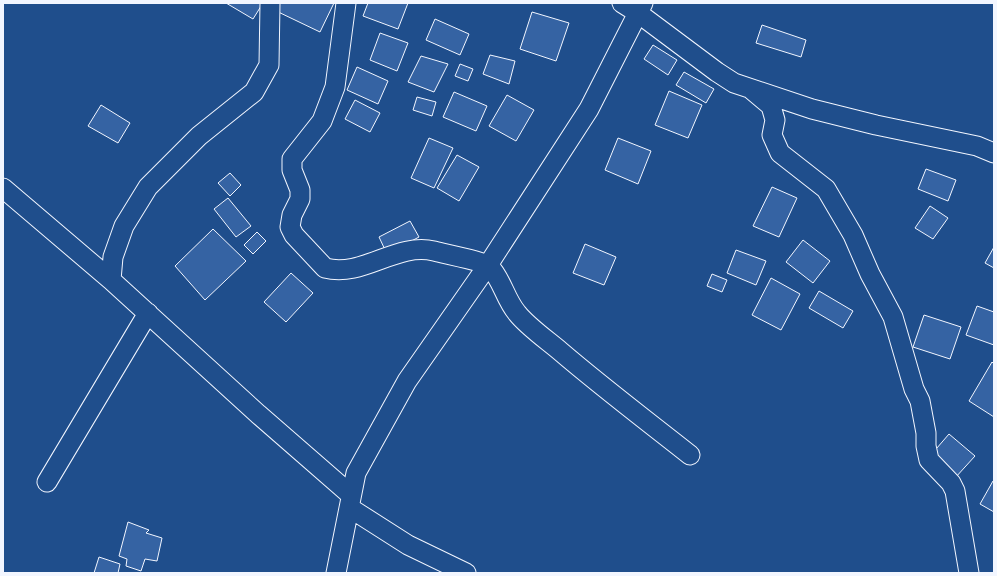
<svg xmlns="http://www.w3.org/2000/svg" width="997" height="576" viewBox="0 0 997 576" font-family="Ubuntu,sans-serif">
	<rect width="100%" height="100%" fill="#1f4e8c"/>
	<path fill="#3563a3" stroke="#f2f6ff" d="M 226,3 L 263,3 L 253,19 Z
		M 276,3 L 334,3 L 320,32 L 272,9 Z
		M 368,3 L 408,3 L 398,29 L 363,16 Z
		M 532,12 L 569,23 L 556,61 L 520,49 Z
		M 435,19 L 469,34 L 460,55 L 426,40 Z
		M 762,25 L 806,40 L 801,57 L 756,43 Z
		M 380,33 L 408,43 L 397,71 L 370,60 Z
		M 653,45 L 677,60 L 668,75 L 644,59 Z
		M 490,55 L 515,61 L 509,84 L 483,74 Z
		M 421,56 L 448,64 L 434,92 L 408,82 Z
		M 460,64 L 473,69 L 468,81 L 455,76 Z
		M 357,67 L 388,81 L 378,104 L 347,90 Z
		M 684,72 L 714,89 L 706,103 L 676,85 Z
		M 669,91 L 702,105 L 688,138 L 655,125 Z
		M 454,92 L 487,106 L 476,131 L 443,117 Z
		M 507,95 L 534,110 L 516,141 L 489,126 Z
		M 417,97 L 436,102 L 432,116 L 413,110 Z
		M 355,100 L 380,113 L 370,132 L 345,119 Z
		M 101,105 L 130,123 L 118,143 L 88,126 Z
		M 429,138 L 453,148 L 434,188 L 411,178 Z
		M 618,138 L 651,151 L 638,184 L 605,170 Z
		M 457,155 L 479,167 L 459,201 L 437,188 Z
		M 926,169 L 956,180 L 948,201 L 918,189 Z
		M 230,173 L 241,185 L 230,196 L 218,183 Z
		M 772,187 L 797,198 L 779,237 L 753,226 Z
		M 228,198 L 251,226 L 236,237 L 214,209 Z
		M 930,206 L 948,218 L 933,239 L 915,228 Z
		M 410,221 L 419,237 L 387,254 L 379,237 Z
		M 213,229 L 246,261 L 205,300 L 175,266 Z
		M 257,232 L 266,241 L 253,254 L 244,245 Z
		M 803,240 L 830,261 L 813,283 L 786,262 Z
		M 585,244 L 616,257 L 604,285 L 573,273 Z
		M 994,247 L 994,268 L 985,263 Z
		M 736,250 L 766,261 L 756,285 L 727,273 Z
		M 291,273 L 313,293 L 286,322 L 264,302 Z
		M 712,274 L 727,280 L 722,292 L 707,286 Z
		M 771,278 L 800,294 L 781,330 L 752,315 Z
		M 819,291 L 853,311 L 843,328 L 809,308 Z
		M 977,306 L 994,312 L 994,345 L 966,335 Z
		M 924,315 L 961,327 L 950,359 L 913,347 Z
		M 992,362 L 994,364 L 994,417 L 969,401 Z
		M 949,434 L 975,456 L 955,478 L 930,456 Z
		M 993,481 L 994,481 L 994,512 L 980,504 Z
		M 128,522 L 149,530 L 146,533 L 162,538 L 157,561 L 145,559 L 141,571 L 126,566 L 127,559 L 119,556 Z
		M 99,557 L 120,564 L 118,573 L 94,573 Z"/>
	<g fill="none" stroke-linecap="round" stroke-linejoin="round">
		<g stroke="#f2f6ff" stroke-width="21">
			<path id="minor" d="M 346,3 L 335,87 L 322,121 L 292,159 L 292,170 L 300,190 L 300,199 L 292,215 L 290,227 L 294,235 L 325,268 C 363,278 396,242 434,251 C 442,253 485,262 489,266 C 502,279 505,299 517,313 C 527,326 547,340 560,351 C 602,387 647,421 690,455
				M 622,3 L 638,13 L 717,72 L 734,83 L 812,109 L 876,125 L 977,146 L 994,153
				M 752,90 L 771,106 L 775,120 L 772,135 L 780,153 L 826,189 L 853,235 L 870,274 L 893,317 L 914,389 L 920,401 L 926,433 L 926,446 L 929,460 L 951,483 L 955,491 L 969,573
				M 3,188 L 111,280 L 258,414 L 351,495
				M 111,280 L 113,257 L 124,226 L 148,187 L 199,136 L 254,92 L 269,65 L 270,3
				M 47,482 L 148,313
				M 350,508 L 408,545 L 466,573
				M 336,573 L 356,473 L 407,381 L 488,265 L 589,109 L 643,3"/>
		</g>
		<use href="#minor" stroke="#1f4e8c" stroke-width="19"/>
	</g>
	<rect width="997" height="576" fill="none" stroke="#f2f6ff" stroke-width="8"/>
</svg>
